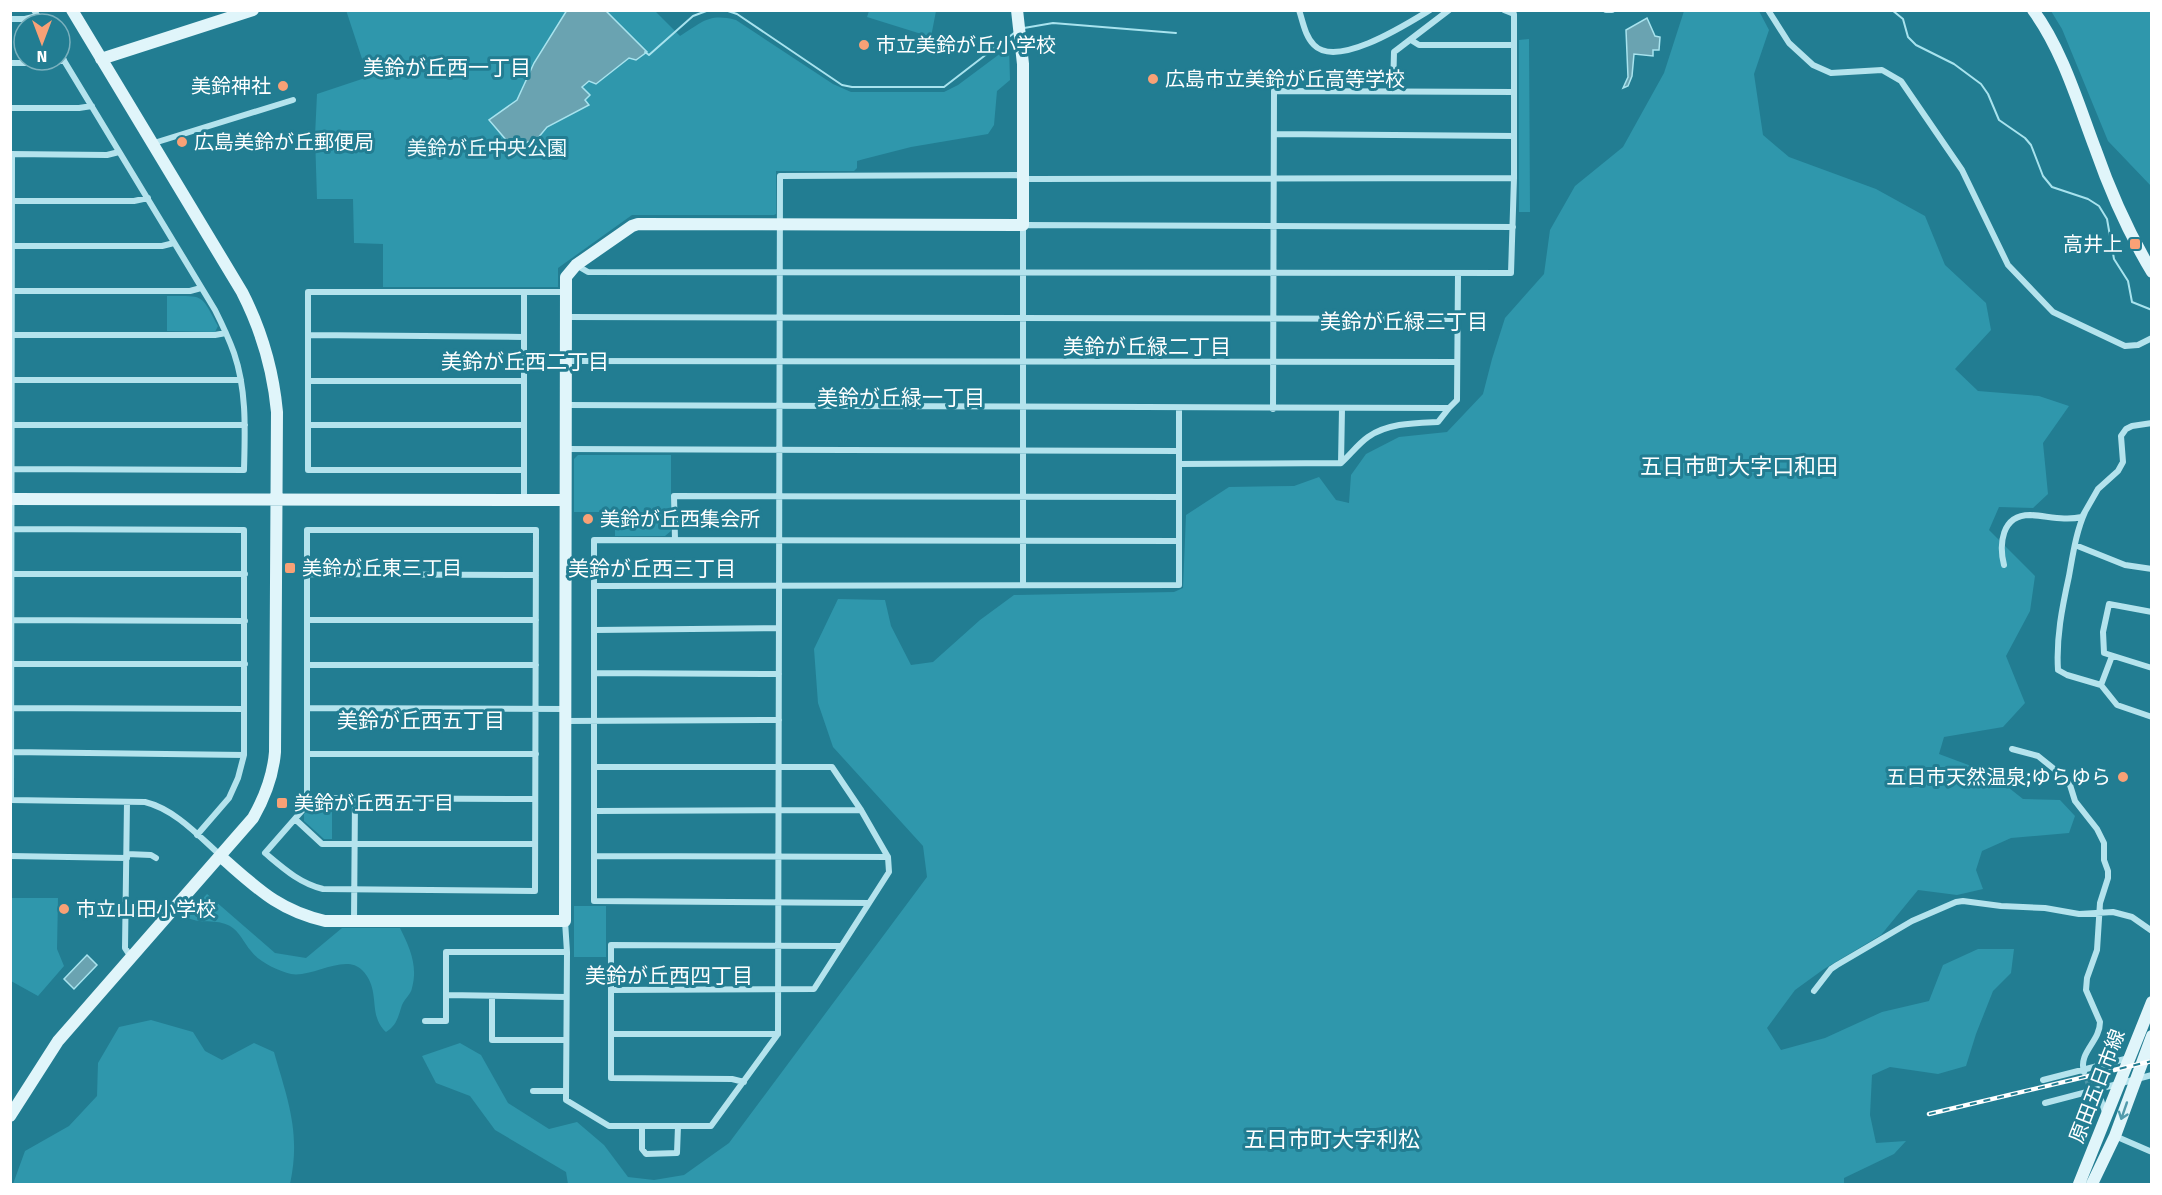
<svg xmlns="http://www.w3.org/2000/svg" width="2162" height="1195" viewBox="0 0 2162 1195" font-family="'Fira Sans','Noto Sans JP',sans-serif">
	<rect width="100%" height="100%" fill="#227d92"/>
	<path fill="#2f97ac" d="M 346,10 L 655,11 L 680,36 C 703,22 708,13 736,20 L 833,84 L 851,92 L 944,92 L 958,85 L 1009,47 L 1010,80 L 997,91 L 994,125 L 988,134 L 911,147 L 864,159 L 857,161 L 857,168 L 854,171 L 776,171 L 776,214 L 774,215 L 632,215 L 558,268 L 558,287 L 383,287 L 383,244 L 354,243 L 353,199 L 317,199 L 315,136 L 317,94 L 368,77 Z
		M 869,11 L 936,11 L 931,37 L 867,17 Z
		M 1684,11 L 1759,11 L 1769,30 L 1754,74 L 1763,135 L 1789,157 L 1876,189 L 1925,216 L 1945,265 L 1986,303 L 1991,330 L 1955,369 L 1978,391 L 2039,396 L 2069,406 L 2043,443 L 2048,494 L 2033,508 L 1999,507 L 1989,530 L 2035,576 L 2030,611 L 2006,656 L 2025,703 L 2003,727 L 1944,737 L 1939,754 L 1990,773 L 2023,799 L 2060,800 L 2075,816 L 2069,833 L 2011,838 L 1982,851 L 1976,870 L 1983,889 L 1957,895 L 1918,890 L 1881,935 L 1824,969 L 1795,990 L 1767,1028 L 1781,1050 L 1825,1038 L 1882,1012 L 1929,1001 L 1943,965 L 1978,949 L 2014,949 L 2011,973 L 1993,991 L 1976,1034 L 1966,1066 L 1938,1074 L 1890,1067 L 1872,1075 L 1870,1115 L 1876,1143 L 1906,1141 L 1894,1154 L 1844,1178 L 1844,1184 L 568,1184 L 566,1172 L 495,1130 L 470,1096 L 436,1083 L 422,1056 L 460,1043 L 481,1055 L 508,1103 L 549,1129 L 577,1122 L 604,1145 L 628,1177 L 654,1180 L 684,1175 L 729,1143 L 927,877 L 923,846 L 833,747 L 818,703 L 814,649 L 838,599 L 885,600 L 891,626 L 911,665 L 933,662 L 980,620 L 1014,595 L 1174,592 L 1183,588 L 1186,515 L 1229,487 L 1294,486 L 1319,477 L 1336,500 L 1349,503 L 1351,475 L 1366,454 L 1399,437 L 1447,432 L 1483,394 L 1492,359 L 1505,318 L 1544,274 L 1550,230 L 1575,186 L 1623,147 L 1664,73 Z
		M 2051,11 L 2151,11 L 2151,186 L 2108,141 L 2062,29 Z
		M 1529,39 L 1530,212 L 1519,212 L 1519,40 Z
		M 167,296 C 205,296 200,293 218,326 L 215,332 L 167,331 Z
		M 578,455 L 671,455 L 671,531 L 665,536 L 615,536 L 615,512 L 574,512 L 574,459 Z
		M 315,803 L 332,803 L 332,839 L 324,839 L 304,821 L 304,814 Z
		M 207,894 L 275,953 L 306,958 L 342,928 L 400,928 C 410,948 418,966 412,988 C 411,994 405,998 402,1005 C 398,1017 397,1025 386,1032 C 367,1015 382,990 362,970 C 345,953 312,978 291,974 C 278,971 259,962 251,951 C 244,943 240,932 230,926 C 216,918 200,925 186,917 Z
		M 11,898 L 58,898 L 57,949 L 64,966 L 38,996 L 11,981 Z
		M 574,906 L 606,906 L 606,957 L 574,957 Z
		M 151,1020 L 193,1032 L 205,1051 L 222,1060 L 254,1043 L 274,1052 C 288,1101 301,1133 290,1184 L 13,1184 L 25,1151 L 69,1126 L 97,1096 L 98,1063 L 119,1027 Z"/>
	<path fill="#6aa3b1" stroke="#a8e3ee" stroke-width="1.5" d="M 567,10 L 606,11 L 647,52 L 636,60 L 629,58 L 596,84 L 589,81 L 582,87 L 590,95 L 585,100 L 589,105 L 547,127 L 538,138 L 513,148 L 489,120 L 517,100 L 534,63 Z
		M 1647,18 L 1655,36 L 1660,37 L 1659,50 L 1653,50 L 1653,56 L 1634,54 L 1632,76 L 1628,86 L 1623,88 L 1628,77 L 1626,30 Z
		M 87,955 L 97,965 L 74,989 L 64,979 Z"/>
	<g fill="none" stroke-linecap="round" stroke-linejoin="round">
		<path stroke="#a8e3ee" stroke-width="2" d="M 725,10 L 737,14 L 842,85 L 852,87 L 944,87 L 1014,33
			M 1892,10 L 1903,19 L 1908,37 L 1916,45 L 1954,64 L 1981,84 L 1988,94 L 1999,120 L 2025,138 L 2031,145 L 2043,176 L 2052,187 L 2088,199 L 2099,206 L 2107,219 L 2114,259 L 2128,281 L 2132,302 L 2152,310
			M 1024,28 L 1053,23 L 1176,33
			M 645,52 L 649,55 L 693,16 L 709,10"/>
		<path stroke="#4e97a8" stroke-width="6" stroke-dasharray="6 3" stroke-linecap="butt" d="M 2084,1072 L 2090,1087"/>
		<path stroke="#b4e3ed" stroke-width="6" d="M 34,10 L 42,24
			M 1299,10 C 1303,22 1305,36 1314,45 C 1337,69 1407,24 1430,10
			M 1606,10 L 1612,10
			M 1768,10 L 1789,43 L 1813,65 L 1831,73 L 1882,70 L 1901,81 L 1962,170 L 2008,265 L 2053,312 L 2125,346 L 2138,345 L 2152,338
			M 10,19 L 25,19 L 37,16
			M 1411,40 L 1419,45 L 1514,45
			M 10,63 L 52,63 L 64,60
			M 1393,91 L 1394,52 L 1449,10
			M 10,108 L 79,108 L 92,106
			M 1274,134 L 1514,136
			M 154,143 L 293,100
			M 10,154 L 107,155 L 119,152
			M 10,201 L 134,201 L 148,198
			M 10,246 L 162,246 L 174,243
			M 576,265 L 588,272 L 1511,273 L 1514,178 L 1514,14 L 1504,10
			M 10,291 L 190,291 L 201,288
			M 566,317 L 1458,319
			M 10,335 L 215,335 L 226,333
			M 308,335 L 524,337
			M 566,361 L 1457,362
			M 10,380 L 241,380
			M 309,381 L 524,381
			M 566,405 L 1449,408 L 1457,400 L 1458,274
			M 1273,409 L 1274,91 L 1514,92
			M 10,425 L 245,425
			M 308,425 L 524,425
			M 565,449 L 1179,451
			M 1341,463 C 1350,455 1358,444 1368,437 C 1388,423 1415,423 1438,422 L 1449,408
			M 1179,464 L 1341,463 L 1342,409
			M 10,469 L 244,470 C 245,431 247,391 234,353 C 229,339 222,324 215,310 L 60,54
			M 523,470 L 308,470 L 308,292 L 566,292
			M 524,499 L 524,292
			M 2085,512 C 2076,532 2073,554 2069,576 C 2062,608 2056,638 2058,670 L 2067,675 L 2101,685 L 2117,705 L 2152,717
			M 10,529 L 244,530 L 244,755 L 238,778 L 229,798 L 197,835
			M 307,530 L 536,530 L 535,891 L 323,889 C 299,883 283,868 265,853 L 307,805 Z
			M 675,540 L 674,496 L 1179,497
			M 2075,545 L 2125,565 L 2152,569
			M 2004,565 C 1999,545 2001,515 2030,515 C 2048,516 2064,521 2082,517 L 2098,489 L 2118,471 L 2123,462 L 2121,436 L 2126,429 L 2132,426 L 2152,423
			M 10,574 L 245,574
			M 308,574 L 536,575
			M 1023,585 L 1023,225 L 1513,227
			M 595,586 L 1179,585 L 1179,409
			M 2152,612 L 2109,604 L 2103,632 L 2104,653 L 2152,668
			M 10,620 L 245,621
			M 308,620 L 536,620
			M 595,630 L 779,628
			M 10,664 L 245,664
			M 308,665 L 536,665
			M 595,673 L 779,674
			M 2101,685 L 2112,656
			M 10,708 L 244,709
			M 307,708 L 565,709
			M 565,721 L 779,720
			M 2012,749 L 2038,756 L 2064,777 L 2070,785 L 2075,801 L 2097,829 L 2104,843 L 2104,860 L 2108,871 L 2108,878 L 2100,903 L 2097,950 L 2087,978 L 2086,990 L 2100,1022 C 2100,1042 2078,1052 2084,1072
			M 10,752 L 244,755
			M 308,754 L 536,754
			M 594,767 L 832,767 L 861,810 L 888,857 L 889,872 L 814,989 L 611,990
			M 307,798 L 535,799
			M 10,800 L 145,802 C 174,809 198,835 220,855
			M 11,800 L 12,154
			M 127,802 L 125,948 L 131,957
			M 595,811 L 861,810
			M 295,819 L 322,844 L 535,844
			M 127,854 L 151,855 L 156,858
			M 10,856 L 127,858
			M 594,856 L 888,857
			M 869,903 L 594,901 L 594,540 L 1179,541
			M 354,921 L 355,799
			M 565,921 L 567,952 L 566,1100 L 609,1126 L 711,1126 L 778,1034 L 780,176 L 1017,175 L 1023,179 L 1035,179 L 1514,178
			M 1814,991 L 1831,969 L 1837,965 L 1912,921 L 1956,902 L 1963,901 L 2001,906 L 2045,908 L 2079,914 L 2113,912 L 2132,917 L 2152,931
			M 446,995 L 566,997
			M 492,997 L 492,1040 L 566,1040
			M 425,1021 L 446,1021 L 446,952 L 567,952
			M 611,1034 L 778,1034
			M 2043,1080 L 2129,1058
			M 744,1082 L 732,1079 L 611,1078 L 611,945 L 840,946
			M 533,1091 L 566,1091
			M 2089,1092 L 2101,1100 L 2105,1112
			M 2045,1103 L 2152,1075
			M 642,1126 L 642,1149 L 646,1154 L 677,1153 L 678,1126
			M 2115,1136 L 2152,1152"/>
		<path stroke="#e0f5fa" stroke-width="12" d="M 2033,10 C 2062,49 2078,103 2095,148 C 2110,191 2128,232 2152,272
			M 101,59 L 253,10
			M 10,499 L 565,500
			M 220,856 C 256,887 277,910 325,921 L 565,921 L 566,277 L 576,265 L 632,226 L 638,224 L 1023,225 L 1023,64 L 1017,10
			M 10,1116 L 58,1041 L 253,818 C 265,797 273,776 275,752 L 277,412 C 273,369 262,331 242,292 L 72,10
			M 2079,1184 L 2152,1002
			M 2092,1184 L 2115,1136 L 2152,1036"/>
		<g stroke="#fff" stroke-width="4.5">
			<path id="rail" d="M 1929,1114 L 2152,1061"/>
		</g>
		<use href="#rail" stroke="#227d92" stroke-width="2" stroke-dasharray="7" stroke-linecap="butt"/>
	</g>
	<defs><path id="oneway-shaft" d="M-6 0H5M1.5-3L5.5 0L1.5 3" fill="none" stroke-width="1.6" stroke-linecap="round" stroke-linejoin="round" transform="scale(1.5)"/></defs>
	<use stroke="#529bac" href="#oneway-shaft" transform="translate(2124 1111) rotate(109)"/>
	<g fill="#f9a176" stroke="#227d92" stroke-width="2">
		<circle cx="864" cy="45" r="6"/>
		<circle cx="1153" cy="79" r="6"/>
		<circle cx="283" cy="86" r="6"/>
		<circle cx="182" cy="142" r="6"/>
		<rect x="2129" y="238" width="12" height="12" rx="3"/>
		<circle cx="588" cy="519" r="6"/>
		<rect x="284" y="562" width="12" height="12" rx="3"/>
		<circle cx="2123" cy="777" r="6"/>
		<rect x="276" y="797" width="12" height="12" rx="3"/>
		<circle cx="64" cy="909" r="6"/>
	</g>
	<g text-anchor="middle" stroke-width="6" stroke-linejoin="round" paint-order="stroke">
		<g font-size="20" fill="#fff" stroke="#227d92" text-anchor="start">
			<text x="876" y="52">市立美鈴が丘小学校</text>
			<text x="1165" y="86">広島市立美鈴が丘高等学校</text>
			<text x="271" y="93" text-anchor="end">美鈴神社</text>
			<text x="194" y="149">広島美鈴が丘郵便局</text>
			<text x="2123" y="251" text-anchor="end">高井上</text>
			<text x="600" y="526">美鈴が丘西集会所</text>
			<text x="302" y="575">美鈴が丘東三丁目</text>
			<text x="2111" y="784" text-anchor="end">五日市天然温泉;ゆらゆら</text>
			<text x="294" y="810">美鈴が丘西五丁目</text>
			<text x="76" y="916">市立山田小学校</text>
		</g>
		<g font-size="20" fill="#f0fbfd" stroke="#227d92">
			<text x="487" y="155">美鈴が丘中央公園</text>
		</g>
		<g font-size="20" fill="#fff" stroke="#227d92">
			<text transform="translate(2097 1086) rotate(-69)" y="7">原田五日市線</text>
		</g>
		<g font-size="21" fill="#fff" stroke="#227d92">
			<text x="447" y="75">美鈴が丘西一丁目</text>
			<text x="1404" y="329">美鈴が丘緑三丁目</text>
			<text x="1147" y="354">美鈴が丘緑二丁目</text>
			<text x="525" y="369">美鈴が丘西二丁目</text>
			<text x="901" y="405">美鈴が丘緑一丁目</text>
			<text x="652" y="576">美鈴が丘西三丁目</text>
			<text x="421" y="728">美鈴が丘西五丁目</text>
			<text x="669" y="983">美鈴が丘西四丁目</text>
		</g>
		<g font-size="22" fill="#fff" stroke="#227d92">
			<text x="1739" y="474">五日市町大字口和田</text>
			<text x="1332" y="1147">五日市町大字利松</text>
		</g>
	</g>
	<rect width="2162" height="1195" fill="none" stroke="#ffffff" stroke-width="24"/>
	<g transform="translate(42 42) rotate(180)"><circle r="28" fill="#227d92" stroke="#7ab1be" stroke-width="1.5"/>
	<path d="M0-4.5L10 22L0 15L-10 22Z" fill="#f9a176"/>
	<text y="-9" font-size="16" font-weight="bold" text-anchor="middle" fill="#ffffff">N</text>
	</g>
</svg>
